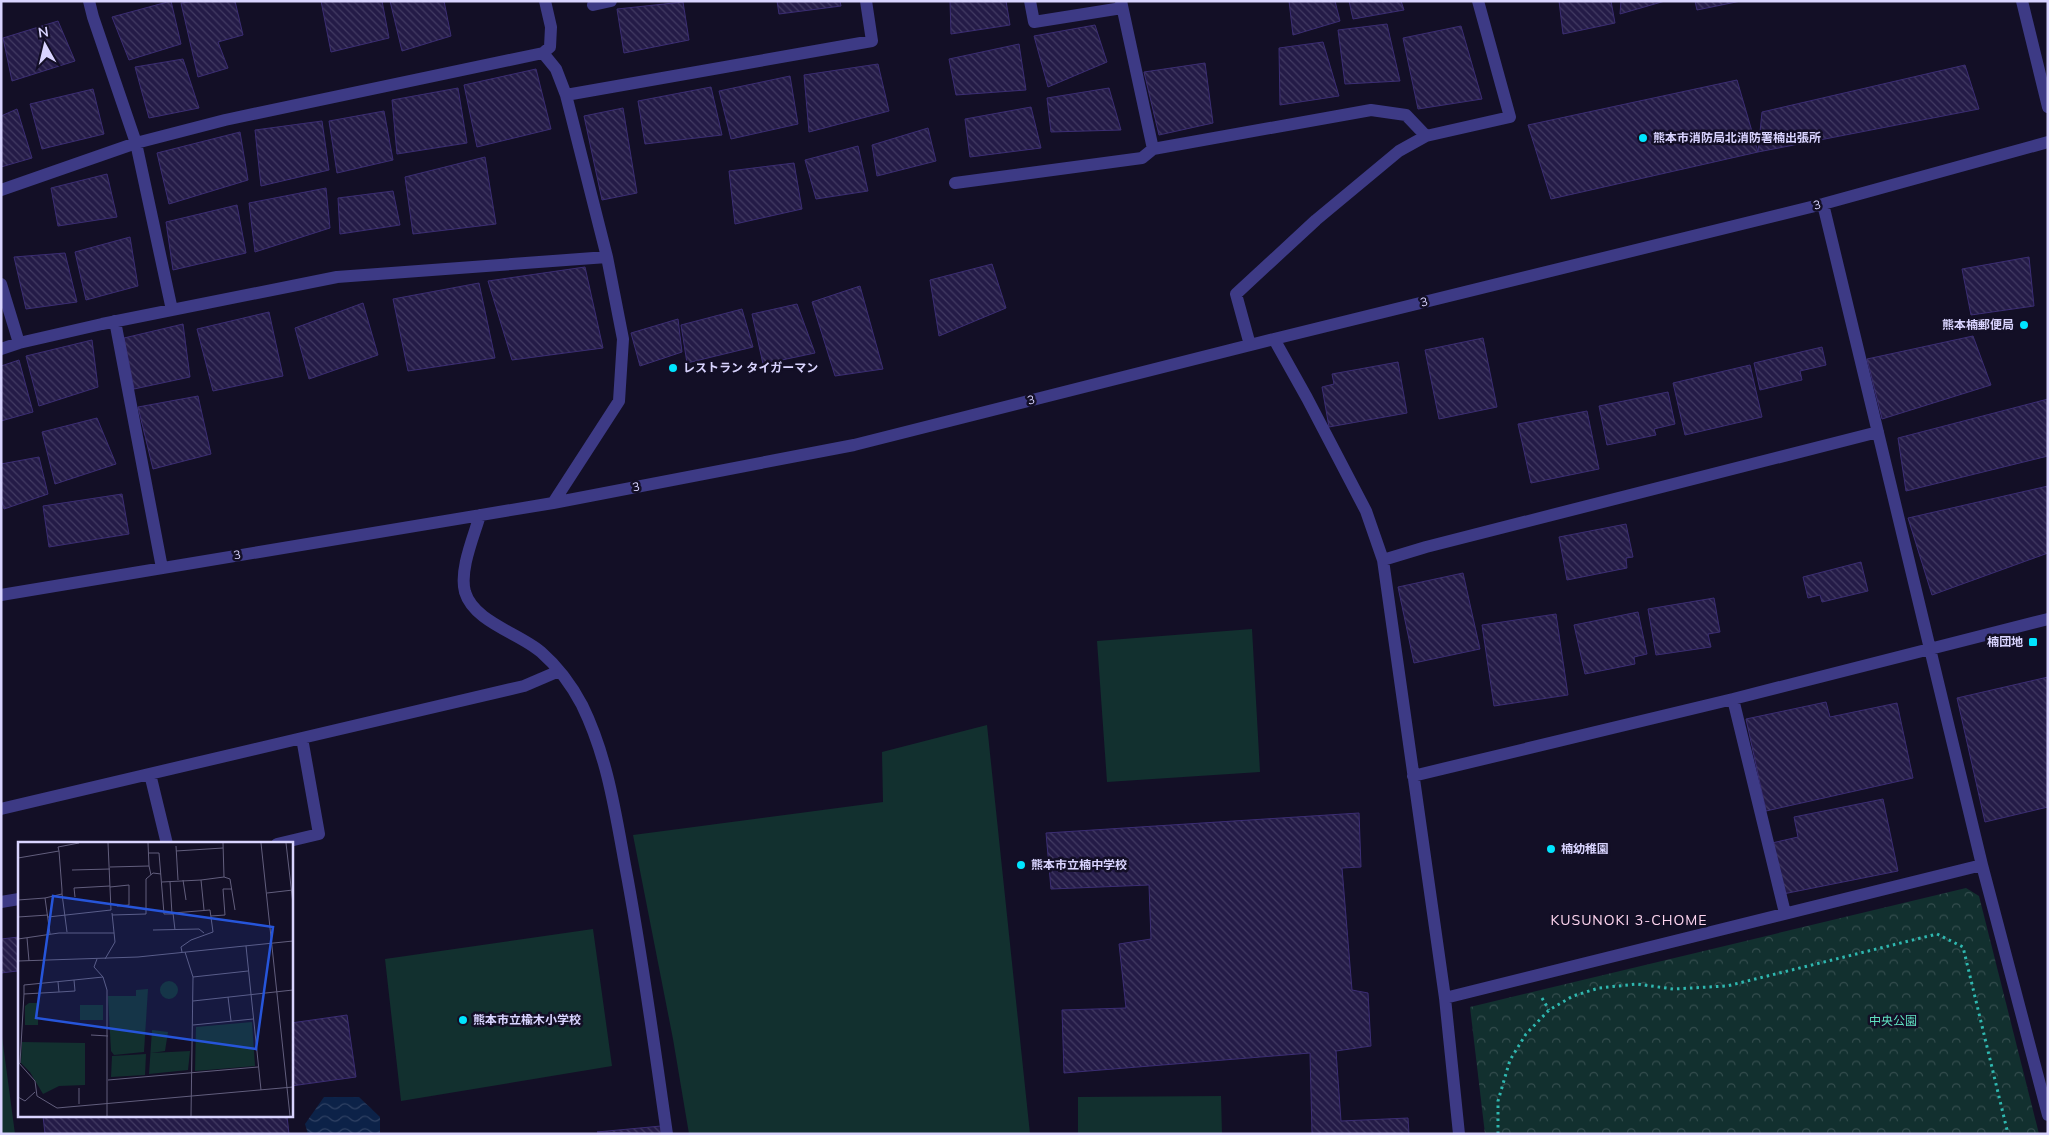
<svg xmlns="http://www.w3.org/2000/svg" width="2049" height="1135" viewBox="0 0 2049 1135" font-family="Mulish,'Noto Sans JP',sans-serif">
	<defs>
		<pattern id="forest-crowns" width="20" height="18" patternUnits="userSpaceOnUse" patternTransform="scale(1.25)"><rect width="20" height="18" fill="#12302f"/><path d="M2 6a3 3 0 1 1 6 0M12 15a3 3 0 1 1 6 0" fill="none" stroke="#344d4e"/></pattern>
		<pattern id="water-waves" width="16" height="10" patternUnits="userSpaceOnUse" patternTransform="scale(1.25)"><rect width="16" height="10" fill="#0c2248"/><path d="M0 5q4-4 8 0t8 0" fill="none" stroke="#2f4163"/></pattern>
		<pattern id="building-back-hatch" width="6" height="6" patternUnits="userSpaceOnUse" patternTransform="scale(1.25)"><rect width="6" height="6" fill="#241b47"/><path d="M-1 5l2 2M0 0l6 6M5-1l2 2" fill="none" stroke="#433b63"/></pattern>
	</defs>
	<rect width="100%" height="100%" fill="#130f26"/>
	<path fill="url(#forest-crowns)" d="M 1966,888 L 1979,896 L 2039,1134 L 1485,1134 L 1470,1007 Z"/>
	<path fill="#12302f" d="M 1252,629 L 1260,772 L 1107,782 L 1097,641 Z
		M 987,725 L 1030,1134 L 689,1134 L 673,1039 L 633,835 L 883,802 L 882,752 Z
		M 593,929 L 612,1066 L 401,1101 L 385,959 Z
		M 1,1029 L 15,1134 L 1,1134 Z
		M 1221,1096 L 1222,1134 L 1078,1134 L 1078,1097 Z"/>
	<path fill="url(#water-waves)" d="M 324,1097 L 359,1097 L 380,1117 L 380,1134 L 308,1134 L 305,1124 Z"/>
	<path fill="url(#building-back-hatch)" stroke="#3b2d73" d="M 171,1 L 181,44 L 129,60 L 112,17 Z
		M 194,1 L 235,1 L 243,35 L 218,42 L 228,68 L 198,77 L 181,3 Z
		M 321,1 L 382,1 L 389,38 L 331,52 Z
		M 390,1 L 444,1 L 451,36 L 402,51 Z
		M 777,1 L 840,1 L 841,6 L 779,14 Z
		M 950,1 L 1006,1 L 1010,25 L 951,34 Z
		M 1289,1 L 1335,1 L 1340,21 L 1293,35 Z
		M 1349,1 L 1401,1 L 1404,10 L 1353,19 Z
		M 1559,1 L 1611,1 L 1615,23 L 1563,34 Z
		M 1621,1 L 1665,1 L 1620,14 Z
		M 1695,1 L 1741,1 L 1697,10 Z
		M 683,2 L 689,40 L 624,53 L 617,9 Z
		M 58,21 L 75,61 L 12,81 L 3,38 Z
		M 1387,24 L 1400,81 L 1345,84 L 1338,30 Z
		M 1095,25 L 1107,62 L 1048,87 L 1034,36 Z
		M 1461,26 L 1482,99 L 1418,109 L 1403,38 Z
		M 1323,42 L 1339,96 L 1280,105 L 1279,48 Z
		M 1019,44 L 1026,90 L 956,95 L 949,59 Z
		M 183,59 L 199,108 L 149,118 L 135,67 Z
		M 1205,63 L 1213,123 L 1159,135 L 1144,72 Z
		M 878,64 L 889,111 L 809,132 L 804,75 Z
		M 1965,65 L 1979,109 L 1758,152 L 1762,112 Z
		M 536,69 L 551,129 L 477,147 L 464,85 Z
		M 790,76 L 798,124 L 731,139 L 719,91 Z
		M 1737,80 L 1758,152 L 1551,199 L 1528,125 Z
		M 711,87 L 722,135 L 645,144 L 638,101 Z
		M 458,88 L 467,143 L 397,154 L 392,100 Z
		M 1109,88 L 1121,130 L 1051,132 L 1047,98 Z
		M 93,89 L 104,134 L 42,149 L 30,104 Z
		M 1031,107 L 1041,148 L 970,157 L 965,119 Z
		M 623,108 L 637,193 L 602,200 L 584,116 Z
		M 17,109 L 32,158 L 1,167 L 1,116 Z
		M 384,111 L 393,160 L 337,173 L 329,121 Z
		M 322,121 L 329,170 L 261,186 L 255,130 Z
		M 928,128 L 936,161 L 877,176 L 872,145 Z
		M 240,132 L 248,180 L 169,204 L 157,153 Z
		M 858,146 L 868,191 L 816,199 L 805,160 Z
		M 485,157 L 496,224 L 413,234 L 405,177 Z
		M 794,163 L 802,209 L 735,224 L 729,171 Z
		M 107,174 L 117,217 L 58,226 L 51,188 Z
		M 326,188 L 330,228 L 255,252 L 249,203 Z
		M 393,191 L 400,225 L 340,234 L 338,198 Z
		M 237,205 L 246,253 L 173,270 L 166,222 Z
		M 130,237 L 138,286 L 86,300 L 75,252 Z
		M 65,253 L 77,302 L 26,309 L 14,257 Z
		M 2029,257 L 2034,306 L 1971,315 L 1962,269 Z
		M 992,264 L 1006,308 L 939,336 L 930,280 Z
		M 585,267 L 603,348 L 512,360 L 488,281 Z
		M 479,283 L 495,358 L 408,371 L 393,299 Z
		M 860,286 L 883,369 L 835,376 L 812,302 Z
		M 363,303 L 378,355 L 309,379 L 295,328 Z
		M 797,304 L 815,353 L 763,364 L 752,314 Z
		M 742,309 L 753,347 L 687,363 L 681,325 Z
		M 269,312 L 283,376 L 213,391 L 197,329 Z
		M 678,319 L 682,352 L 640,366 L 631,333 Z
		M 183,324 L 190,377 L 134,389 L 124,338 Z
		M 1973,336 L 1991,385 L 1882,419 L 1867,359 Z
		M 1483,338 L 1497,407 L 1439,419 L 1425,350 Z
		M 92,340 L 98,387 L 39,406 L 26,356 Z
		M 1822,347 L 1826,365 L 1800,371 L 1802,380 L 1760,390 L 1754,363 Z
		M 19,360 L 33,412 L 1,421 L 1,366 Z
		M 1398,362 L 1407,413 L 1329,427 L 1322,387 L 1334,384 L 1332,374 Z
		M 1750,365 L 1762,417 L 1685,435 L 1673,383 Z
		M 1668,392 L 1675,424 L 1654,429 L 1656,435 L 1607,445 L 1599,406 Z
		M 198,396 L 211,454 L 153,469 L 138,407 Z
		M 2048,399 L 2048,456 L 1906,491 L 1898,438 Z
		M 1587,411 L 1599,469 L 1531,483 L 1518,424 Z
		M 97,418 L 116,464 L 55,484 L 42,432 Z
		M 39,457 L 48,494 L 4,509 L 1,499 L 1,464 Z
		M 2048,486 L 2048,553 L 1932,595 L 1908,518 Z
		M 122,494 L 129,534 L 49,547 L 43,506 Z
		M 1626,524 L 1633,557 L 1626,558 L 1627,568 L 1567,580 L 1559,537 Z
		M 1861,562 L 1868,591 L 1822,602 L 1820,595 L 1808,598 L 1803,577 Z
		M 1463,573 L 1480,649 L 1414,663 L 1398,587 Z
		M 1714,598 L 1720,632 L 1708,634 L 1711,647 L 1656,655 L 1648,609 Z
		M 1638,612 L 1647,654 L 1634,657 L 1635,664 L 1585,674 L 1574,625 Z
		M 1556,614 L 1568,695 L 1494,706 L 1482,625 Z
		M 2048,677 L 2048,807 L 1985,822 L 1957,698 Z
		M 1826,702 L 1830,717 L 1897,703 L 1913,778 L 1766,811 L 1746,719 Z
		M 1883,799 L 1898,871 L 1783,894 L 1772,843 L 1798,837 L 1794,817 Z
		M 1359,813 L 1361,867 L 1342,868 L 1352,990 L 1368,993 L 1371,1046 L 1336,1051 L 1341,1121 L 1408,1118 L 1409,1134 L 1312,1134 L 1310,1053 L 1064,1073 L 1062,1010 L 1126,1008 L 1119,944 L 1151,939 L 1149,885 L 1051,889 L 1046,833 Z
		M 19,937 L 19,975 L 17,971 L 1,973 L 1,939 Z
		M 347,1015 L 356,1077 L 291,1086 L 291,1023 Z
		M 43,1116 L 287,1116 L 289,1134 L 45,1134 Z
		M 661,1126 L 661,1134 L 597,1132 Z"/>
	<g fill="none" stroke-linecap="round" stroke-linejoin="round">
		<path stroke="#2fb8b0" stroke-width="3" stroke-dasharray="2.5 4" stroke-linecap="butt" d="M 1542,998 L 1549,1010
			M 1498,1134 L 1498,1101 L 1510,1060 L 1526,1034 L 1549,1010 L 1573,996 L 1599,988 L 1637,984 L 1673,989 L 1727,986 L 1937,934 L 1963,947 L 2008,1134"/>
		<path stroke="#3d3a85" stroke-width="12" d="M 89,1 L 93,17 L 136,143 L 172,310
			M 1030,1 L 1034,22 L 1122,8
			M 1121,1 L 1153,149
			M 2022,1 L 2048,107
			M 593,5 L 611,1
			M 543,53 L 556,69 L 566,95 L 607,257 L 623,339 L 619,401 L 553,503
			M 566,95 L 872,41 L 866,1
			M 955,183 L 1142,158 L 1153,149 L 1371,110 L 1406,115 L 1426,136
			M 1,190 L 136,143 L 225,120 L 543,53 L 550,47 L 551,27 L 545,1
			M 1823,204 L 1982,865 L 2048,1115
			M 1,284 L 19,343
			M 115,321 L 162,568
			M 1274,339 L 1307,398 L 1366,511 L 1383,560 L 1445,998 L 1459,1134
			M 1250,345 L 1236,294 L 1316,220 L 1399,151 L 1426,136 L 1510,117 L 1478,1
			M 1,349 L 19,343 L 102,324 L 337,277 L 607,257
			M 480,515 C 474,536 459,570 465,592 C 474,622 519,633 541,652 C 557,666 572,686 582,705 C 607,756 615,810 625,865 C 642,954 654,1044 667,1134
			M 1383,560 L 1426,547 L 1878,432
			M 1,595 L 553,503 L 854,445 L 1274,339 L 1823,204 L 2048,142
			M 1733,699 L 1785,913
			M 150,774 L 167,844
			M 1413,776 L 1733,699 L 2048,619
			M 1,809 L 302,738
			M 277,844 L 319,834 L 302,738 L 524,686 L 559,671
			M 1,902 L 19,899
			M 1445,998 L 1982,865"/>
	</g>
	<g fill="#00e5ff" stroke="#130f26" stroke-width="2">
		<circle cx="1643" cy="138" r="5"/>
		<circle cx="2024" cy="325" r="5"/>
		<circle cx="673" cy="368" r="5"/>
		<rect x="2028" y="637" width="10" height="10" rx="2.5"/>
		<circle cx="1551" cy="849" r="5"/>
		<circle cx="1021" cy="865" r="5"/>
		<circle cx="463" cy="1020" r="5"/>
	</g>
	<g text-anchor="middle" stroke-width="5" stroke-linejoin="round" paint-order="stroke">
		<g font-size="12" font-weight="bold" fill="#d9d4ff" stroke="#130f26" text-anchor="start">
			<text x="1653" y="142">熊本市消防局北消防署楠出張所</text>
			<text x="2014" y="329" text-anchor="end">熊本楠郵便局</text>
			<text x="683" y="372">レストラン タイガーマン</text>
			<text x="2023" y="646" text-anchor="end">楠団地</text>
			<text x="1561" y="853">楠幼稚園</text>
			<text x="1031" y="869">熊本市立楠中学校</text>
			<text x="473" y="1024">熊本市立楡木小学校</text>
		</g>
		<g font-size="12" fill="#d9d4ff" stroke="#130f26">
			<text transform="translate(1817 205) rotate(-14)" y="4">3</text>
			<text transform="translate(1424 302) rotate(-14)" y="4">3</text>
			<text transform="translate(1031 400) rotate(-14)" y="4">3</text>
			<text transform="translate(636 487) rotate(-11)" y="4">3</text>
			<text transform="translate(237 555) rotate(-10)" y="4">3</text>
		</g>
		<g font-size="12" fill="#5fe0c0" stroke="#130f26">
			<text x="1893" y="1025">中央公園</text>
		</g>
		<g font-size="14" letter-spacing="1" fill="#ffd6f0" stroke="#130f26">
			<text x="1629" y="925">KUSUNOKI 3-CHOME</text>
		</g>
	</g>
	<g transform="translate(18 842)">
		<rect width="275" height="275" fill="#130f26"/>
		<path d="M 234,180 L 237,224 L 177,229 L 178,185 Z" fill="#12302f"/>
		<path d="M142 148a9 9 0 1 1 18 0a9 9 0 1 1-18 0ZM 130,147 L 126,210 L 96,213 L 93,209 L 90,154 L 118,154 L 118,148 ZM 11,161 L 20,161 L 20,183 L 7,183 L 7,164 ZM 62,163 L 85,163 L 85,178 L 62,178 ZM 134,188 L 150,190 L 147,209 L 133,211 L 172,209 L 170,228 L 131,232 ZM 4,200 L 67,201 L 67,243 L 41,244 L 25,252 L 12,230 L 3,221 ZM 128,212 L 127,233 L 93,235 L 94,214 Z" fill="#12302f"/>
		<path fill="none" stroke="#625e7d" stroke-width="1" d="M 130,1 L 131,24M 243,1 L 272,274M 268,1 L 275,62M 158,4 L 160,38M 41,9 L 40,5 L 61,1M 158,9 L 205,6M 130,11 L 141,11 L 146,72 L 155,72M 0,16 L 41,9 L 44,48 L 44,52 L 27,56 L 0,58M 92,25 L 131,24 L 133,33M 54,28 L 92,27M 206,35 L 212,37 L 217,68M 165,38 L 168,58M 183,38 L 206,35 L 205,1M 144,40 L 183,38 L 186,68M 152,40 L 154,72M 92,45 L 111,43 L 111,63 L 99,64M 249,51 L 275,48M 44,52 L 49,90M 57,55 L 56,46 L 92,44M 27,56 L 32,92M 94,73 L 128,72 L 128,37 L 135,31 L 143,32M 193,74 L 207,73 L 205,47 L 214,47M 0,75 L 30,73M 30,75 L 93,68 L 90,1M 135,88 L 181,87 L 186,91M 157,88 L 155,71 L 192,68 L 195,90 L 173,98 L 163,105 L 164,110M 9,96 L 11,119M 0,97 L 41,91 L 96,91M 228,104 L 243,248M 167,110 L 175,135 L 173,274M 79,117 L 76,125 L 85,135 L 89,148 L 89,274M 87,117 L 97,100 L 94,71M 0,119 L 120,115 L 275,99M 175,135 L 230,129M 41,150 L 57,149 L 56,138 L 85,135M 6,152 L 6,143 L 56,138M 210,155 L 213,179M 175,159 L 275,148M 175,183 L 235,177M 73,193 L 90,194M 0,220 L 17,239 L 19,254 L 39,266 L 275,245M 2,221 L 6,152 L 41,150 L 40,140M 90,238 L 240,225M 0,255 L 7,259 L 17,250M 61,262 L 61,246"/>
		<path fill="#2655da" fill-opacity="0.15" stroke="#2655da" stroke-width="2.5" d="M 35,54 L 255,85 L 238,207 L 18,176 Z"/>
		<rect width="275" height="275" fill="none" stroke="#d9d4ff" stroke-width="2.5"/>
	</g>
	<rect width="2049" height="1135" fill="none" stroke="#d9d4ff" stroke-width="5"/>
	<g transform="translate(45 45) rotate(352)" stroke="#130f26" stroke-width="4" paint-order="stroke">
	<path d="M0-4L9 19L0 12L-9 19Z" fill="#d9d4ff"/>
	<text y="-8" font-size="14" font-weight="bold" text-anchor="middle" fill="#d9d4ff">N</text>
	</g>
</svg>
